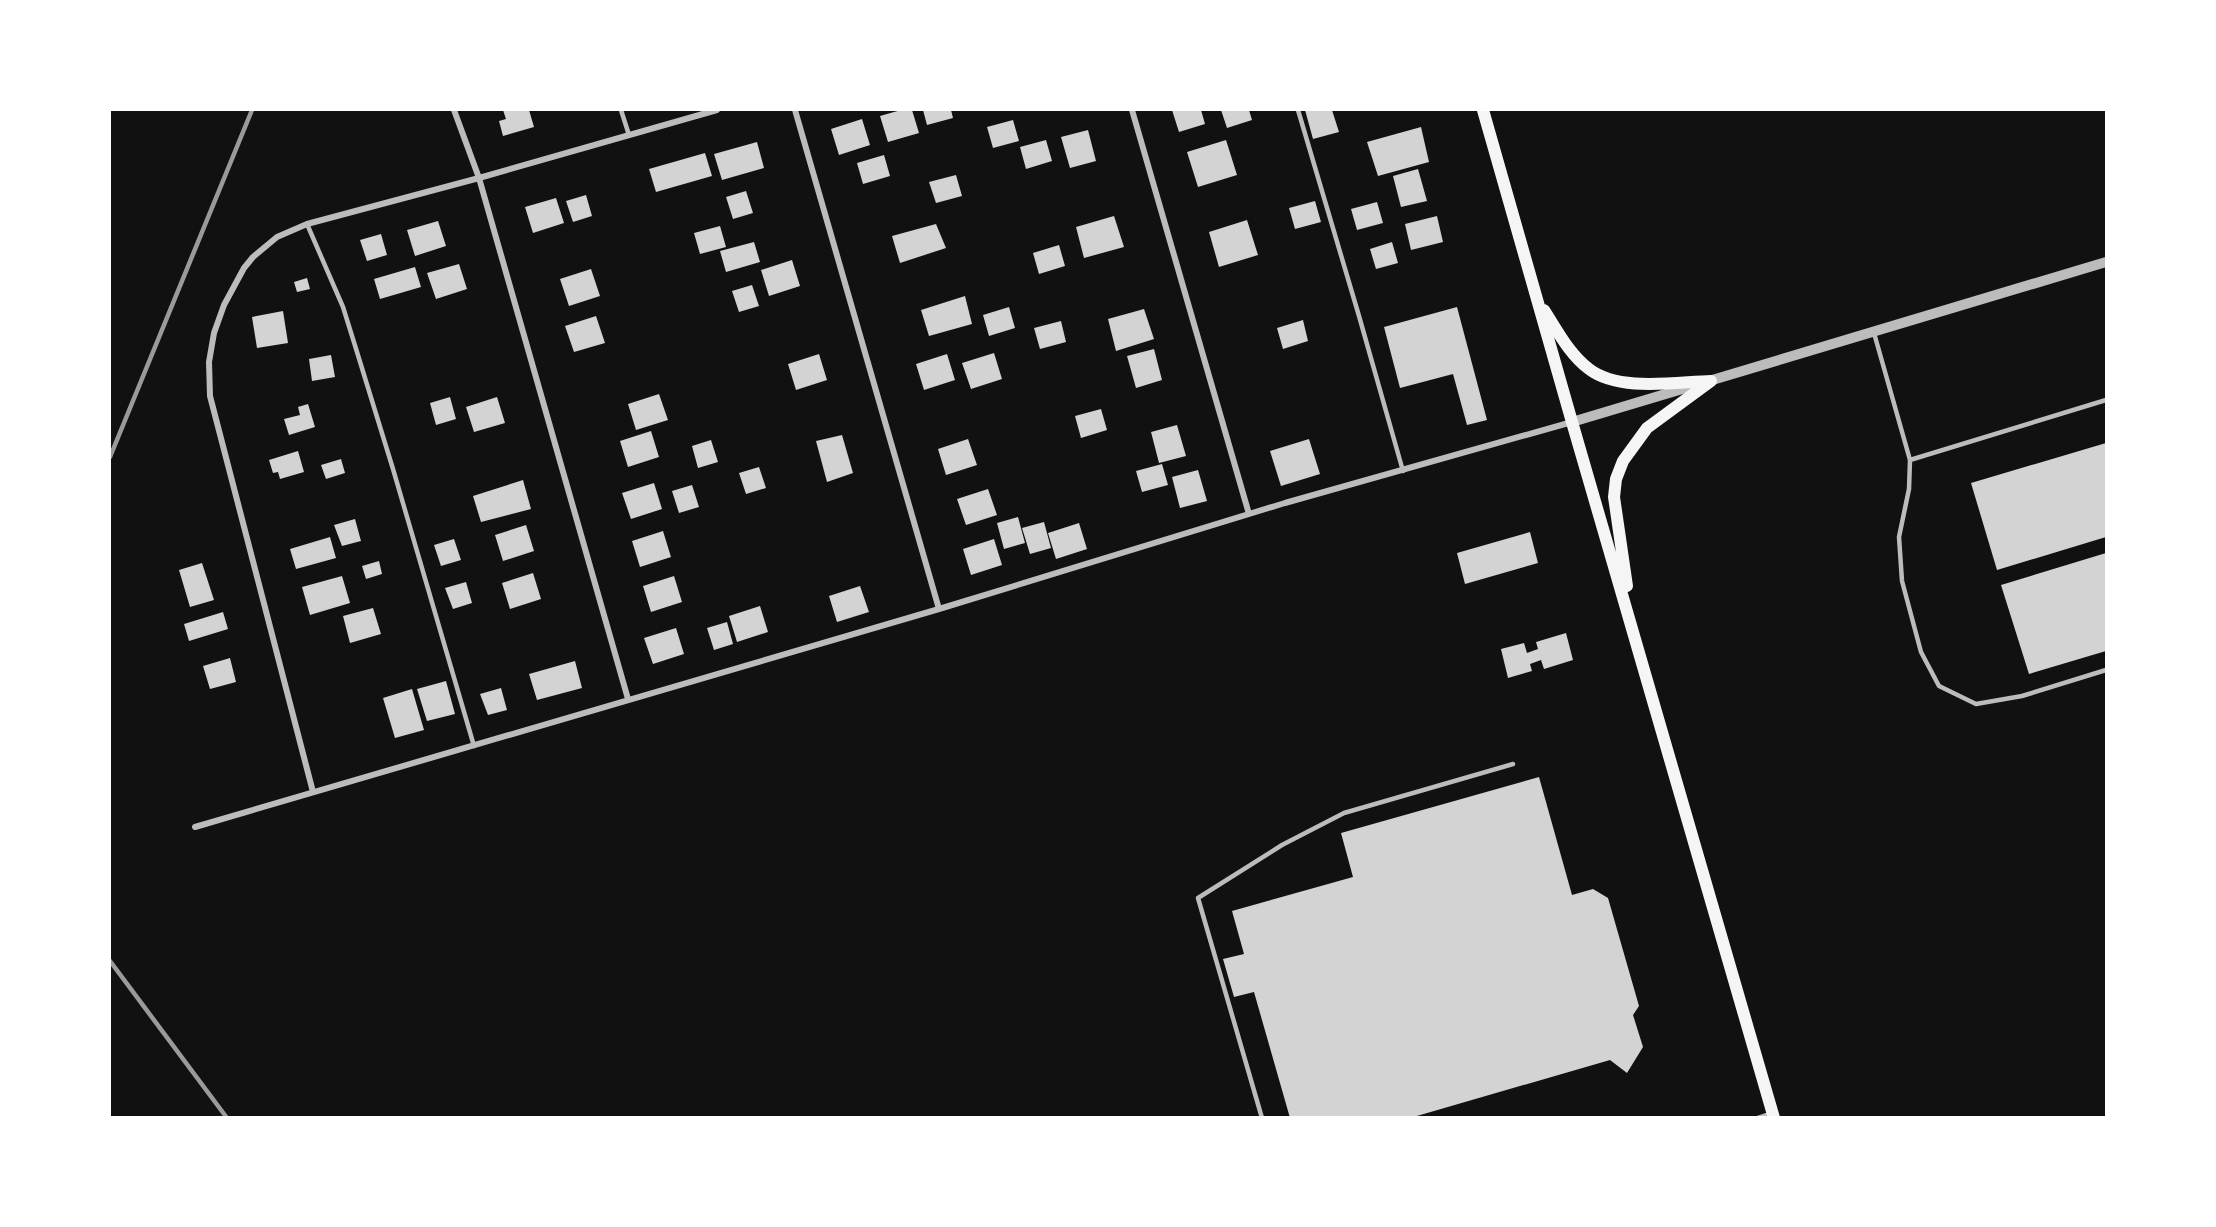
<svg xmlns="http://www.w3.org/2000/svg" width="2216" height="1227" viewBox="0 0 2216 1227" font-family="Karla,sans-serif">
	<rect width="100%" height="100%" fill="#111"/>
	<path fill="#d3d3d3" d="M 503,110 L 529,110 L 534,127 L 503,136 L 499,121 L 506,119 Z
		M 901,110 L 912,110 L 919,133 L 888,142 L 880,116 Z
		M 923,110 L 951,110 L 953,118 L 927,125 Z
		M 1172,110 L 1201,110 L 1205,124 L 1179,132 Z
		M 1221,110 L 1249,110 L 1252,120 L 1227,128 Z
		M 1305,110 L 1332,110 L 1339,132 L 1313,139 Z
		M 862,119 L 870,145 L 839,155 L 831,129 Z
		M 1013,120 L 1019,141 L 993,148 L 987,127 Z
		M 1421,127 L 1429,162 L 1378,176 L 1367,142 Z
		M 1088,130 L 1096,161 L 1070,168 L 1061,137 Z
		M 1046,140 L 1052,161 L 1026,169 L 1020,147 Z
		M 1226,140 L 1237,175 L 1198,187 L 1187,152 Z
		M 757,142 L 764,168 L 722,180 L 714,154 Z
		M 705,153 L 712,176 L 656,192 L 649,169 Z
		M 884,155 L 890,176 L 863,184 L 857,163 Z
		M 1418,169 L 1427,201 L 1401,207 L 1393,176 Z
		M 956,175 L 962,196 L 936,203 L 929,182 Z
		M 746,191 L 753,213 L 733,219 L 726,197 Z
		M 586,195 L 592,216 L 573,222 L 566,201 Z
		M 556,198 L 564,223 L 533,233 L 525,207 Z
		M 1315,201 L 1321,222 L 1295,229 L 1289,208 Z
		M 1377,202 L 1383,223 L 1357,230 L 1351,209 Z
		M 1114,216 L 1124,247 L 1084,258 L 1076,227 Z
		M 1437,216 L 1443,242 L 1411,250 L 1405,224 Z
		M 1247,220 L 1258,255 L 1219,267 L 1209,232 Z
		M 438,221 L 446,246 L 415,256 L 407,230 Z
		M 936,224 L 946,248 L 900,263 L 892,236 Z
		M 720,226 L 726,247 L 700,254 L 694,233 Z
		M 381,234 L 387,255 L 367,261 L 360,240 Z
		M 754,242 L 760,262 L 726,272 L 720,251 Z
		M 1392,242 L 1398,263 L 1376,269 L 1370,249 Z
		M 1059,245 L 1065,266 L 1039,274 L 1033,253 Z
		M 792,260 L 800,286 L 769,296 L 761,270 Z
		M 459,264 L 467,289 L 436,299 L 427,273 Z
		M 415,267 L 421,287 L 380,299 L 374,279 Z
		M 591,269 L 600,296 L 569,306 L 560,279 Z
		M 307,278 L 310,289 L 297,292 L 294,282 Z
		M 752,285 L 759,306 L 739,312 L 732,291 Z
		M 965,296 L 972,324 L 929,336 L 921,310 Z
		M 1009,307 L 1015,328 L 989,336 L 983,315 Z
		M 1457,307 L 1487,420 L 1467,425 L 1453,374 L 1400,388 L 1384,327 Z
		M 1144,309 L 1154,339 L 1116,351 L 1108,319 Z
		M 283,311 L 288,343 L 257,348 L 252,317 Z
		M 596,316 L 605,343 L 574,352 L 565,326 Z
		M 1303,320 L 1308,341 L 1283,349 L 1277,328 Z
		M 1061,321 L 1066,342 L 1040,349 L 1034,328 Z
		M 1154,349 L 1162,380 L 1136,388 L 1127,356 Z
		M 994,353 L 1002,379 L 971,389 L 962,363 Z
		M 819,354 L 827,380 L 796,390 L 788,364 Z
		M 947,354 L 955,380 L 924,390 L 916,364 Z
		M 331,355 L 335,377 L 312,381 L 309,359 Z
		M 659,394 L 668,420 L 636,430 L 628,404 Z
		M 450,397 L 456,419 L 436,425 L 430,403 Z
		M 497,397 L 505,423 L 474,432 L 466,407 Z
		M 308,404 L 315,427 L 289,435 L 284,419 L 300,415 L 298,407 Z
		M 1101,409 L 1107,430 L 1081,438 L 1075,416 Z
		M 1177,425 L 1186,456 L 1159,463 L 1151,432 Z
		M 651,431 L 659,457 L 628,467 L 620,441 Z
		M 842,435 L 853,473 L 827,482 L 816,441 Z
		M 968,439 L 977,465 L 946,475 L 938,449 Z
		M 1309,439 L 1320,474 L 1281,486 L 1270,451 Z
		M 711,440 L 718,462 L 698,468 L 692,446 Z
		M 2106,443 L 2106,537 L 1997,570 L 1971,483 Z
		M 298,451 L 304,472 L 280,479 L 278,472 L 273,473 L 269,460 Z
		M 341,459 L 345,473 L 326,479 L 321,465 Z
		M 1162,464 L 1168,485 L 1142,492 L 1136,471 Z
		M 759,467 L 766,488 L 746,494 L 739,473 Z
		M 1198,470 L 1207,501 L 1180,508 L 1172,477 Z
		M 523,480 L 531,509 L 481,522 L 473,496 Z
		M 654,483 L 662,509 L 631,519 L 622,493 Z
		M 692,485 L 699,507 L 679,513 L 672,491 Z
		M 988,489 L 997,515 L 966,525 L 957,499 Z
		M 1018,517 L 1025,543 L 1004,549 L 997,523 Z
		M 355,519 L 361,541 L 342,546 L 334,525 Z
		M 1044,522 L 1051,548 L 1030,554 L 1022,528 Z
		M 1079,523 L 1087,549 L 1056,559 L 1048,533 Z
		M 526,525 L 534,551 L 503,561 L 495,535 Z
		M 663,531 L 671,557 L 640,567 L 632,541 Z
		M 1530,532 L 1538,563 L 1465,584 L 1457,553 Z
		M 330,537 L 336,558 L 296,569 L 290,549 Z
		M 454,539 L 461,560 L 441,566 L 434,545 Z
		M 994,539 L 1002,565 L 971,575 L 963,549 Z
		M 2106,553 L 2106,651 L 2029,674 L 2001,585 Z
		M 379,561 L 382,574 L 366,579 L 362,566 Z
		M 202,563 L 214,600 L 190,607 L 179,570 Z
		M 533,573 L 541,599 L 510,609 L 502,583 Z
		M 342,576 L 350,603 L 310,615 L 302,587 Z
		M 674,576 L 682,602 L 651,612 L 643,586 Z
		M 466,582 L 472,603 L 453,609 L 445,588 Z
		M 860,586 L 869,612 L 837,622 L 829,596 Z
		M 760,606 L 768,632 L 737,642 L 729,616 Z
		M 373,608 L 381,634 L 350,643 L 343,616 Z
		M 223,612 L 228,629 L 189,641 L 184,624 Z
		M 727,622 L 733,644 L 714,650 L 707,628 Z
		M 676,628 L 684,654 L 653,664 L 644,638 Z
		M 1566,633 L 1573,660 L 1544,669 L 1541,660 L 1530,664 L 1532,671 L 1508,678 L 1501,649 L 1524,643 L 1527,653 L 1538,649 L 1536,642 Z
		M 230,658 L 236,682 L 210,689 L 203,666 Z
		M 575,661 L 582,688 L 537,700 L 529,674 Z
		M 446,681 L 455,714 L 427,721 L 417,689 Z
		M 501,688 L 507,710 L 488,715 L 480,694 Z
		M 412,689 L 424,730 L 395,738 L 383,698 Z
		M 1539,777 L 1572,895 L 1593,889 L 1608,898 L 1639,1006 L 1633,1015 L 1643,1047 L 1627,1073 L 1610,1060 L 1410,1118 L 1290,1118 L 1254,992 L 1234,997 L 1223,959 L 1244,954 L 1232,911 L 1353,877 L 1341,833 Z"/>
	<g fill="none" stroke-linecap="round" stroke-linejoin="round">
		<path stroke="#bcbcbc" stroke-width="4.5" d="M 621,110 L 629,135
			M 1298,110 L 1359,316 L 1403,471
			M 307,224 L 343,307 L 357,352 L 393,469 L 474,746
			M 1874,333 L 1910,460 L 2106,400
			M 1910,460 L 1909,489 L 1899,537 L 1902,581 L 1921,652 L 1939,686 L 1976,704 L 2022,696 L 2106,670
			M 1262,1118 L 1198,898 L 1282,845 L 1344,813 L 1513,764
			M 1758,1118 L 1770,1114"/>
		<path stroke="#bcbcbc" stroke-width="6" d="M 454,110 L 479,178 L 628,699
			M 795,110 L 939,609
			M 1132,110 L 1249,514
			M 313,792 L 210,396 L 209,362 L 214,333 L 224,305 L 244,268 L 253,257 L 277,237 L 307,224 L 479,178 L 717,110
			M 195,827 L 939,609 L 1285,503 L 1572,422"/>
		<path stroke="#bcbcbc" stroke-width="10" d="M 1572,422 L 2106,262"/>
		<path stroke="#f5f5f5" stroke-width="12" d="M 1483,110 L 1572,422 L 1774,1118
			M 1544,310 C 1557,330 1569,354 1589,369 C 1619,392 1675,382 1711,381
			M 1627,586 L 1614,497 L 1616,479 L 1623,461 L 1647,428 L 1711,381"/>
		<path stroke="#9a9a9a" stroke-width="4.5" d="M 110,457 L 252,110
			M 110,961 L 227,1118"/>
	</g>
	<rect width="2216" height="1227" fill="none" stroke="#ffffff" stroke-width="222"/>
</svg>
